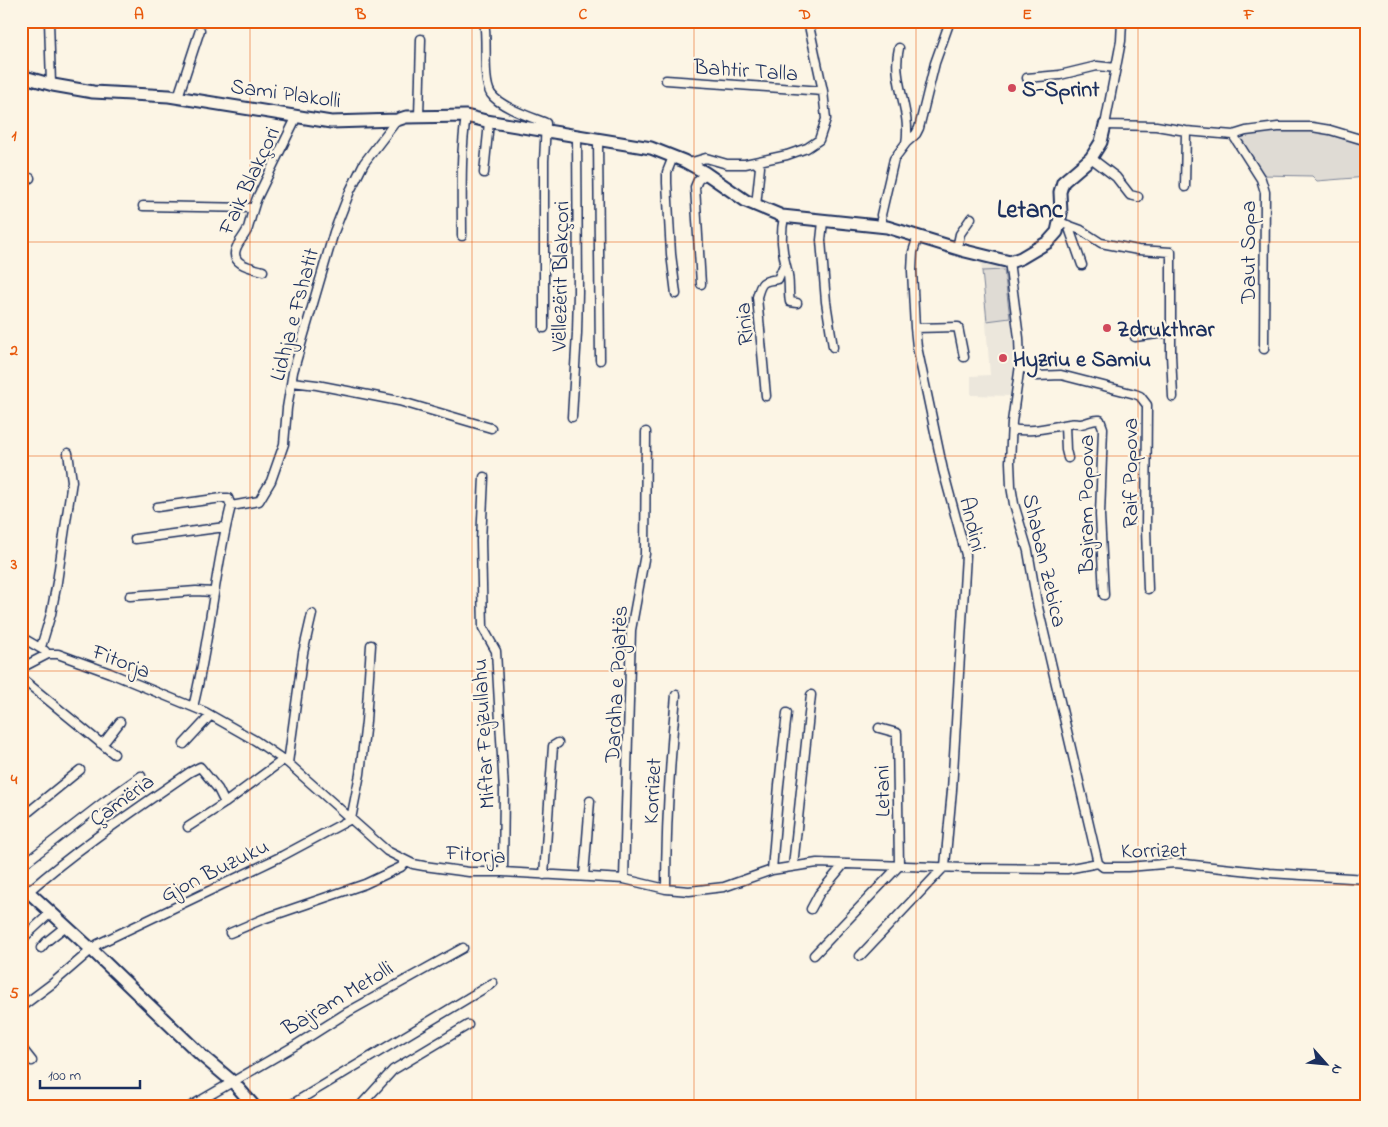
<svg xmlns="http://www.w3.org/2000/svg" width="1388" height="1127" viewBox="0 0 1388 1127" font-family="'Indie Flower',sans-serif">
	<rect width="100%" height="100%" fill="#fcf5e5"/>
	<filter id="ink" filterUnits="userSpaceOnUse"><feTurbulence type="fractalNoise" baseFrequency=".02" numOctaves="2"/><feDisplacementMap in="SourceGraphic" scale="10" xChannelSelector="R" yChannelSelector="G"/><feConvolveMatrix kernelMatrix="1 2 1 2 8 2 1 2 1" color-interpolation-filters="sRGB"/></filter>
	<g filter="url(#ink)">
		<path fill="#ece7dc" d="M 981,261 L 1006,267 L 1015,361 L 1012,396 L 971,395 L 971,376 L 990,375 Z"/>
		<path fill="#dfdbd4" stroke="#7d8599" d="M 1301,129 L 1331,134 L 1367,146 L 1367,177 L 1317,181 L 1312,176 L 1260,175 L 1240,139 C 1251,128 1285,130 1301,129 Z
			M 1004,270 L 1010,318 L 987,321 L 982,271 Z"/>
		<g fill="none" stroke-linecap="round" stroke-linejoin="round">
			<g stroke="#1b2f5e" stroke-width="11">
				<path id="street" d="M 49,21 L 51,84
					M 484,21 C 488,41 482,80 491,94 C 500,107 531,117 546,123 L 544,161 L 544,328
					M 1122,21 L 1121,41 L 1105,125 L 1156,126 L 1186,131 L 1233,135 L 1246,131 L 1278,127 L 1312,127 L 1330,130 L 1367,141
					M 899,48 C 891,80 912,111 906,143
					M 1027,78 L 1060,75 L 1097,66 L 1116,68
					M 666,80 L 823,91
					M 178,97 L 200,30
					M 419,117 L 421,39
					M 1233,135 L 1261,179 L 1265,192 L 1264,349
					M 598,139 L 600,360
					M 673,157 L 667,172 L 667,183 L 671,254 L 676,294
					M 1091,158 L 1116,177 L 1130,195 L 1138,197
					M 755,162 L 760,167 L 756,206
					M 689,163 L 706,158 L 727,164 L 745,164 L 787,155 L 807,148 L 819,140 L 826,119 L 823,91 L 808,21
					M 484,173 L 489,122
					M 21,176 L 30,178
					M 1185,187 L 1186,131
					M 143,206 L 253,208
					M 784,217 C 780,236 782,251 787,270 C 790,280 788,292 790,302 L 797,303
					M 823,222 L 821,240 L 826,302 L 833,347
					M 1059,222 L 1081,230 L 1101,243 L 1138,250 L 1171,252 L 1171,354 L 1173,397
					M 1068,225 L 1082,265
					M 883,227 L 881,215 L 894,159 L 906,143 L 916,134 L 919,128 L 935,63 L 950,21
					M 462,236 C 462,196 460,156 466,116
					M 918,236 L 913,252 L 912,271 L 915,328 L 917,347 L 943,470 L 966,555 L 952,790 L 945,866
					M 957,248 L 960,234 L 971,218
					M 1009,261 L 1019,338 L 1020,365 L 1012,422 L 1010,462 L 1011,486 L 1014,504 L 1028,551 L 1037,603 L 1098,863
					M 263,271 C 253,268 230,265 236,249 C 238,242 245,236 248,228 C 251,218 253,208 257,198 L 297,116
					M 701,284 L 695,187 L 698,180 L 707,173
					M 915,328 L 958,327 L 964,357
					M 1135,337 L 1172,332
					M 1020,365 L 1037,376 L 1061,375 L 1135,394 L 1140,396 L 1147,405 L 1146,529 L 1148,589
					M 292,382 L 317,385 L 399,401 L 491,428
					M 766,396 L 757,297 C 761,282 762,281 778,279 L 784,265
					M 572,417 L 577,333 L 578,292 L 577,136
					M 1065,425 L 1066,450 L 1068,458
					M 1012,429 C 1031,433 1050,427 1069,424 C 1073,423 1077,424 1081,424 C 1088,423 1092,419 1100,420 L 1103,428 L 1100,515 L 1104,595
					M 484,477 L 481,541 L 483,628 L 496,651 L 504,791 L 503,872
					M 231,506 L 259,501 L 271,481 L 284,444 L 287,408 L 293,372 L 334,232 L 350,191 L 364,163 L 397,120
					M 157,507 L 222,498 L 228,498 L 231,506 C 214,572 210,641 193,707
					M 135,539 L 225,527
					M 130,596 L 196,591 L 213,592
					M 21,637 L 45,651
					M 41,647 L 51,614 L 57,582 L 72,481 L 68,453
					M 21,668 L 48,654 L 58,654 L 110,673 L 205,712 L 256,741 L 288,763 L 387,851 L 413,864 L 424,866 L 469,872 L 503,872 L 624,879 L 666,889 L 689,891 L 724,887 L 772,870 L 817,863 L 965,868 L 1067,869 L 1098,863
					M 21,678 L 114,754
					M 879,728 L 897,733 L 899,866
					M 100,743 L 106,740 L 120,722
					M 184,744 L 210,716
					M 288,763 L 303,653 L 312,614
					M 225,803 L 283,760
					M 21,818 L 80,770
					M 351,819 L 360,774 L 366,721 L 371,645
					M 1098,863 L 1103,867 L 1128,867 L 1175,863 L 1269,873 L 1367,879
					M 21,866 L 104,802 L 141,776
					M 793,866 L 811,695
					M 772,870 L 779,785 L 787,713
					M 544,875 L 553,746 L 558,743
					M 584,876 L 590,801
					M 624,879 L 631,630 L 645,554 L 646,432
					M 666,889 C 666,824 670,760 676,695
					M 29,891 C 79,847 135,810 190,772 L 200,767 L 218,789 L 225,803 L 188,827
					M 811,909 L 819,894 L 844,864
					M 230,933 L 263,919 L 365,884 L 401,867 L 406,861
					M 21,940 L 46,917 L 50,911
					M 41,948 L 46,942 L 66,926
					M 814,955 L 899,866
					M 860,956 L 945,866
					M 21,1007 L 53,983 L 98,944 L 282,856 L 351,819
					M 21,1047 L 32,1061
					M 191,1106 L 296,1045 L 348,1012 L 463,948
					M 289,1106 L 493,983
					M 360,1106 L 393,1070 L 468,1025"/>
			</g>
			<g stroke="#1b2f5e" stroke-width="15">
				<path id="secondary" d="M 21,76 L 53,85 L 93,92 L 169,96 L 331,122 L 397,120 L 406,117 L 466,116 L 486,121 L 651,148 L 684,161 L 704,172 L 746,201 L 782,216 L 887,227 L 965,251 L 1010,262 L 1021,258 L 1048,242 L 1057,232 L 1061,213 L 1060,192 L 1063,182 L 1091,158 L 1101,142 L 1105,125
					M 21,885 L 92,950 L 201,1055 L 233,1082 L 254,1106"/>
			</g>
			<use href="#street" stroke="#fcf5e5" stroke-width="8"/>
			<use href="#secondary" stroke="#fcf5e5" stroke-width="11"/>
		</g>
	</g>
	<path fill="none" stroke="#e8590c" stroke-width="1" stroke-opacity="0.55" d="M 250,21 L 250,1106M 472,21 L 472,1106M 694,21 L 694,1106M 916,21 L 916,1106M 1138,21 L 1138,1106M 21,242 L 1367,242M 21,456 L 1367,456M 21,671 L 1367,671M 21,885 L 1367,885"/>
	<g fill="#d1495b" stroke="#fcf5e5" stroke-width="2">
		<circle cx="1012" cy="88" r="5"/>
		<circle cx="1107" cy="328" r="5"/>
		<circle cx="1003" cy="358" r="5"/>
	</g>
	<g text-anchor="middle" stroke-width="4.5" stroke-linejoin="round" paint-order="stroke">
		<g font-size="22" fill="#1b2f5e" stroke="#fcf5e5">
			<text transform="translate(746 69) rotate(4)" y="8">Bahtir Talla</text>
			<text transform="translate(286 92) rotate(8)" y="8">Sami Plakolli</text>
			<text transform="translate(248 180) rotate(-65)" y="8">Faik Blakçori</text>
			<text transform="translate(1247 252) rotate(-90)" y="8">Daut Sopa</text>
			<text transform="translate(559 276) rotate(-89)" y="8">Vëllezërit Blakçori</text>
			<text transform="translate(293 314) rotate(-75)" y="8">Lidhja e Fshatit</text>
			<text transform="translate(743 324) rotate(-94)" y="8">Rinia</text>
			<text transform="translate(1129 473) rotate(-90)" y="8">Raif Popova</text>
			<text transform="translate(1085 504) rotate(-90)" y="8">Bajram Popova</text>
			<text transform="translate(974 524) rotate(77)" y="8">Andini</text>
			<text transform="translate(1046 560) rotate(77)" y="8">Shaban Zebica</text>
			<text transform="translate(122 660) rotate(21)" y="8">Fitorja</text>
			<text transform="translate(615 684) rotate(-87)" y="8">Dardha e Pojatës</text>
			<text transform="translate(482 734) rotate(-93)" y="8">Miftar Fejzullahu</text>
			<text transform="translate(651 791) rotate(-87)" y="8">Korrizet</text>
			<text transform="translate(881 791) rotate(-91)" y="8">Letani</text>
			<text transform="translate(121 799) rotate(-36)" y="8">Çamëria</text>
			<text transform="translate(1154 849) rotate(-1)" y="8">Korrizet</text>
			<text transform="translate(476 853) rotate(4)" y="8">Fitorja</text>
			<text transform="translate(214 869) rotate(-26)" y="8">Gjon Buzuku</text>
			<text transform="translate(337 997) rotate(-31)" y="8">Bajram Metolli</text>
		</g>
		<g font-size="22" font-weight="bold" fill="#1b2f5e" stroke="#fcf5e5" text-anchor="start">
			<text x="1022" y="96">S-Sprint</text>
			<text x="1117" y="336">Zdrukthrar</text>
			<text x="1013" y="366">Hyzriu e Samiu</text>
		</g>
		<g font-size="25" font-weight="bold" fill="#1b2f5e" stroke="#fcf5e5">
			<text x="1030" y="217">Letanc</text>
		</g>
	</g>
	<rect width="1388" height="1127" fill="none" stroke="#fcf5e5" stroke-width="55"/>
	<g transform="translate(1326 1064) rotate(117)" stroke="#fcf5e5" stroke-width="4" paint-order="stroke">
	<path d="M0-4L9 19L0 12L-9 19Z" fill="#1b2f5e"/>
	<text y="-8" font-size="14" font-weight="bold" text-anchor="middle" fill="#1b2f5e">N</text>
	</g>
	<path d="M40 1080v8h100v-8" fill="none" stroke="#1b2f5e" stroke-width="2.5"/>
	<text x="48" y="1080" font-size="15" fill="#1b2f5e" stroke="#fcf5e5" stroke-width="4" paint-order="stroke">100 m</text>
	<rect x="28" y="28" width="1332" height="1072" fill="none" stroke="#e8590c" stroke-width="2"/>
	<g font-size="16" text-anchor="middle" font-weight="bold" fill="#e8590c">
		<text x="139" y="19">A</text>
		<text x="361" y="19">B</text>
		<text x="583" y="19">C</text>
		<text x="805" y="19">D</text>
		<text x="1027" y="19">E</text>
		<text x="1249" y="19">F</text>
		<text x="14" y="140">1</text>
		<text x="14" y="355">2</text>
		<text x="14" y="569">3</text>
		<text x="14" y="784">4</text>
		<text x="14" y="998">5</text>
	</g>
</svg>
